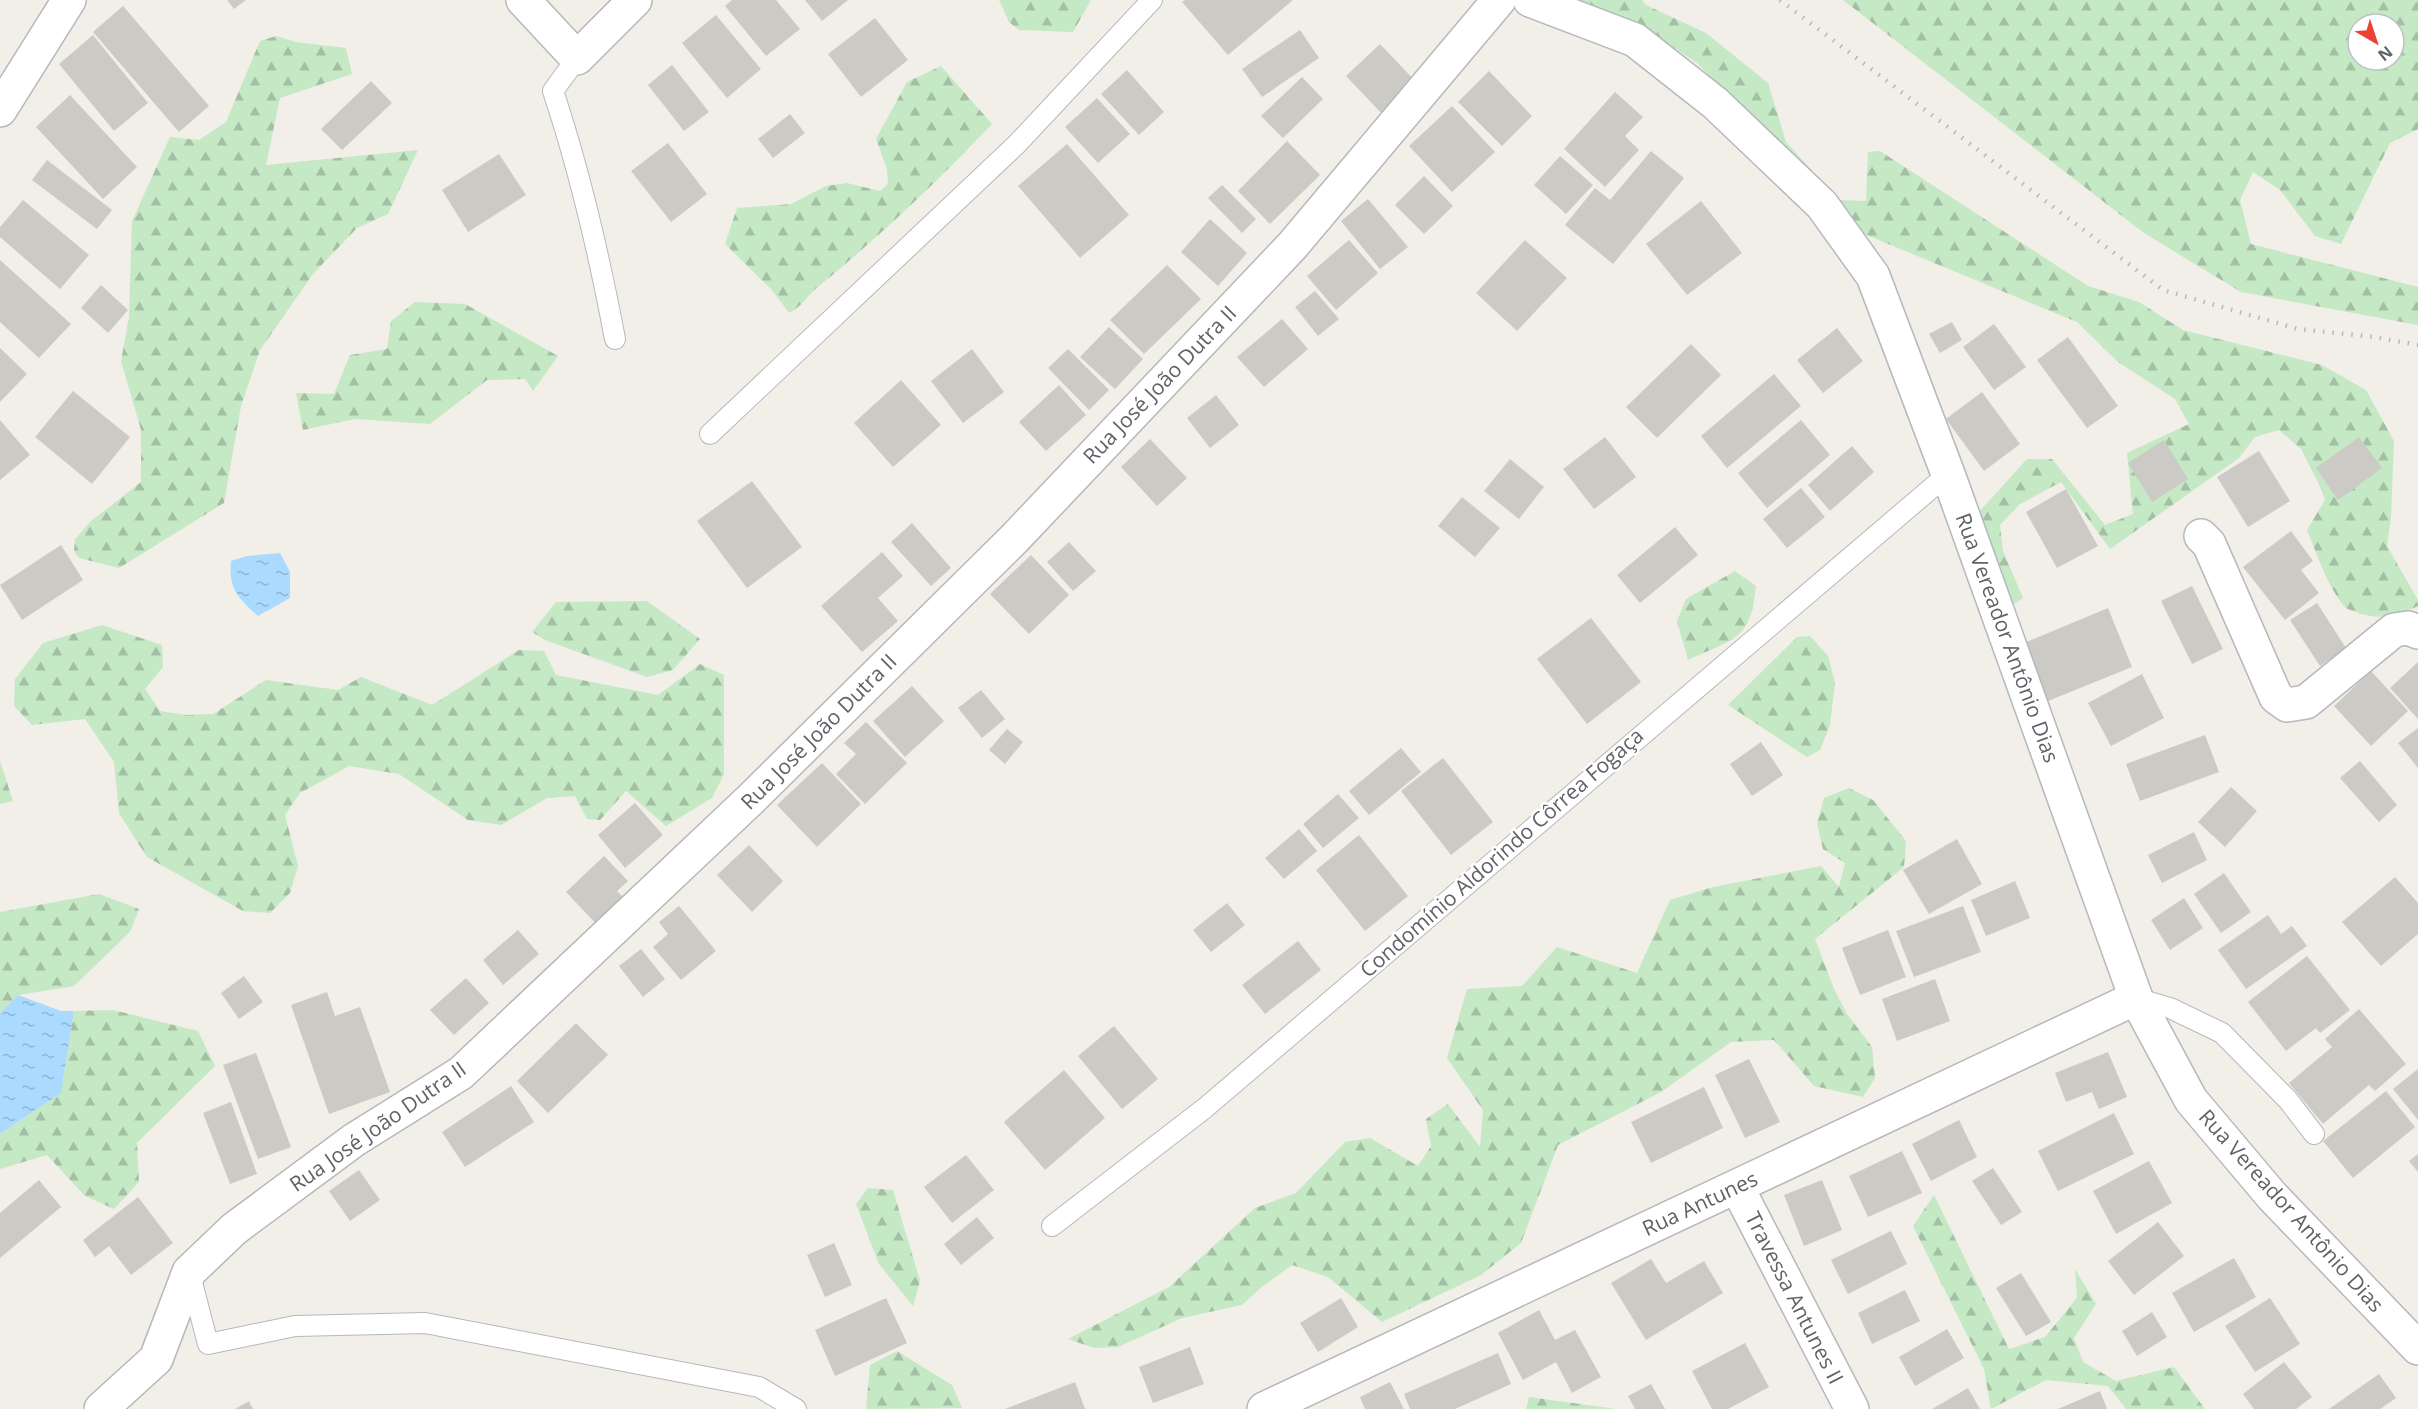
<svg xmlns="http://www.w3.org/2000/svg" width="2418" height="1409" viewBox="0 0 2418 1409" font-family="'Open Sans',sans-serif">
	<defs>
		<pattern id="forest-firs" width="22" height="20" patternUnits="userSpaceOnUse" patternTransform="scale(1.5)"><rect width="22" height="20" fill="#c5e8c5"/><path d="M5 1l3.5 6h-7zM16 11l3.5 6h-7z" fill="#a3c0a4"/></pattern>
		<pattern id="water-ripples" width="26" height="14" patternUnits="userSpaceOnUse" patternTransform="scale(1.5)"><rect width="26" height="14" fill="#aadaff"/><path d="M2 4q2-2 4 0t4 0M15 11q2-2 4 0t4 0" fill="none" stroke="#8eb4d2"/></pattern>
	</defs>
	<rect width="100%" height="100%" fill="#f1efe8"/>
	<path fill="url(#forest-firs)" fill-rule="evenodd" d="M 999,0 L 1091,0 L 1073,32 L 1019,30 L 1009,22 Z
		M 1573,0 L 1642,0 L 1646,5 L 1706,33 L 1768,83 L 1786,142 L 1839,200 L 1866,201 L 1868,152 L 1880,151 L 2088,286 L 2139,302 L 2183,330 L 2322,365 L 2366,390 L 2394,441 L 2391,518 L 2387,546 L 2418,600 L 2418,606 C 2397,616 2378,621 2356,612 C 2351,610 2346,609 2344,606 C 2328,587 2316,552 2307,530 L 2325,500 L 2321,488 L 2301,449 L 2279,430 L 2255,437 L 2239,458 L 2110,549 L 2061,482 L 2020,504 L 2000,525 L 2003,551 L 2023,598 L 2013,605 L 1979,512 L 2027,459 L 2052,459 L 2105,525 L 2133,514 L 2127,453 L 2189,424 L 2175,399 L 2118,362 L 2077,322 L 1864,234 L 1697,63 L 1652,33 Z
		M 1843,0 L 2418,0 L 2418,129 L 2390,143 L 2341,244 L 2315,236 L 2280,190 L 2253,172 L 2240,200 L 2251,244 L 2418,287 L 2418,325 L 2241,292 L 2144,233 ZM 2358,24 L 2394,24 L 2394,60 L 2358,60 Z
		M 276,36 L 296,42 L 346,48 L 352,74 L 280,98 L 266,165 L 418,150 L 388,214 L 357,228 L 313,274 L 260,350 L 241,406 L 224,503 L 119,568 L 79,558 L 74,551 L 75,539 L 90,522 L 141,482 L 141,430 L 121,361 L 129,317 L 132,221 L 170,137 L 199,140 L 226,122 L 260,41 Z
		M 941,66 L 992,124 C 937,182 880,236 819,286 C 807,295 802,307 789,313 L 772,290 L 725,244 L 737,208 L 791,204 L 826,186 L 847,183 L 880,191 L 888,184 L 887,169 L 876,139 L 907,82 Z
		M 415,302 L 465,304 L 558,356 L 533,391 L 525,379 L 487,380 L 430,424 L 355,419 L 303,430 L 296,393 L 334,394 L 350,355 L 387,349 L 391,321 Z
		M 1735,571 L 1756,586 C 1751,641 1733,639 1688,660 L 1677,621 L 1686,599 Z
		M 647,601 L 700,639 L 673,670 L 647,677 L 545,640 L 532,632 L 556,602 Z
		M 102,625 L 162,645 L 163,667 L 145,689 L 160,711 L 186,715 L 213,714 L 266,680 L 338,690 L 361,677 L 432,705 L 519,650 L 544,651 L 556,675 L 658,695 L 700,664 L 724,675 L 724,774 L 712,798 L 666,826 L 626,791 L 600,820 L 587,819 L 575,796 L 547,798 L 501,825 L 468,820 L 399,774 L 349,766 L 300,793 L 285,815 L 298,866 L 290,893 L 270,913 L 243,911 L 147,857 L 119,813 L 114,762 L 85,719 L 32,725 L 14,706 L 15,679 L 43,643 Z
		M 1810,636 L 1828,656 L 1835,683 L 1830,725 L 1820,750 L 1807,757 L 1728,705 L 1797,637 Z
		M 0,761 L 13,801 L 0,804 Z
		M 1849,788 L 1873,800 L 1906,841 L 1904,867 L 1815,939 L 1834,989 L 1847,1014 L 1872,1047 L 1875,1078 L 1863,1097 L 1814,1086 L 1774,1040 L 1731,1042 L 1661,1092 L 1558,1145 L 1521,1243 L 1481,1275 L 1382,1322 L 1328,1277 L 1292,1265 L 1263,1286 L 1242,1305 L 1182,1318 L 1118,1347 L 1094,1348 L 1068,1339 L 1169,1287 L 1255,1208 L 1296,1193 L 1345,1142 L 1370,1138 L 1418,1166 L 1431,1146 L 1426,1119 L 1448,1104 L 1480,1147 L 1483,1110 L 1447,1058 L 1467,989 L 1522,986 L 1557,947 L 1637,973 L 1670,900 L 1713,887 L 1821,866 L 1839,887 L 1845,863 L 1823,849 L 1817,824 L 1824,798 Z
		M 99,894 L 139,909 L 130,932 L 74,986 L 18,995 L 0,1013 L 0,912 Z
		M 113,1010 L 198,1031 L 215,1066 L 137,1143 L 139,1182 L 114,1209 L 85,1196 L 47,1155 L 0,1169 L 0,1134 L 61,1093 L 74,1011 Z
		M 868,1188 L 893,1190 L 920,1281 L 913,1306 L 879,1264 L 856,1204 Z
		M 1934,1195 L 2009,1349 L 2045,1337 L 2077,1298 L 2075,1269 L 2096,1304 L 2074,1338 L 2083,1362 L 2116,1381 L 2174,1367 L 2205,1409 L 2126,1409 L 2108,1386 L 2046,1380 L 1991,1409 L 1984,1369 L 1913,1226 Z
		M 897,1351 L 952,1385 L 962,1408 L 866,1409 L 870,1365 Z
		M 1529,1397 L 1616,1409 L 1526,1409 Z"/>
	<path fill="url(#water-ripples)" d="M 280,553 L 290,572 L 290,598 L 258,616 C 239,599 228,589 231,561 L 247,556 Z
		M 18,995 L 61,1011 L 74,1011 L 61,1093 L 0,1134 L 0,1013 Z"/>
	<path fill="#cccac5" d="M 227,0 L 246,0 L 234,9 Z
		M 732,0 L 776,0 L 800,29 L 766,56 L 725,6 Z
		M 805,0 L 848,0 L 822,21 Z
		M 1185,0 L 1293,0 L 1228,55 L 1182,2 Z
		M 123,6 L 209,106 L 179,132 L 93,32 Z
		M 716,15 L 761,69 L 727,98 L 682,43 Z
		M 875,18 L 908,60 L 861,97 L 828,54 Z
		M 1300,30 L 1319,58 L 1262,97 L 1242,69 Z
		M 93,35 L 148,103 L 114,131 L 59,64 Z
		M 1380,44 L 1420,86 L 1386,118 L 1346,76 Z
		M 672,65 L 709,112 L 684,131 L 648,85 Z
		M 1127,70 L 1164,112 L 1139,135 L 1101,94 Z
		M 1489,71 L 1532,116 L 1502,146 L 1458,102 Z
		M 1302,77 L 1323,99 L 1283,138 L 1261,116 Z
		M 371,81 L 392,103 L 342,150 L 321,129 Z
		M 1615,92 L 1643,117 L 1625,136 L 1639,150 L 1605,187 L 1564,149 Z
		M 70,95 L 137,167 L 103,199 L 36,127 Z
		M 1097,98 L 1130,134 L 1098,163 L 1065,127 Z
		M 1452,106 L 1495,152 L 1452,192 L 1409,146 Z
		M 790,114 L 805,133 L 773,158 L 758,139 Z
		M 1287,141 L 1320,175 L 1270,224 L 1238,191 Z
		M 668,143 L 707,194 L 671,222 L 631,171 Z
		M 1067,144 L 1129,215 L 1080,258 L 1018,186 Z
		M 1651,151 L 1684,178 L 1613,264 L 1565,225 L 1595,188 L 1610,200 Z
		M 499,154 L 526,195 L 468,232 L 442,190 Z
		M 1560,156 L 1593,185 L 1566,214 L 1534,185 Z
		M 47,160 L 112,210 L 97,229 L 32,180 Z
		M 1424,176 L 1453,206 L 1424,234 L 1395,205 Z
		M 1222,185 L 1256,219 L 1242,233 L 1208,198 Z
		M 1368,199 L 1408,247 L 1380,269 L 1341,221 Z
		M 23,200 L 89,255 L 60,289 L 0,237 L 0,227 Z
		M 1701,201 L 1742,253 L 1687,295 L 1646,244 Z
		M 1210,219 L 1247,253 L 1218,286 L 1181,252 Z
		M 1349,240 L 1378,273 L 1336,310 L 1307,276 Z
		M 1525,240 L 1567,278 L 1517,331 L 1476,293 Z
		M 0,260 L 71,324 L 39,358 L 0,322 Z
		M 1167,265 L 1201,299 L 1144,354 L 1110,320 Z
		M 101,285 L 128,310 L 108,333 L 81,308 Z
		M 1315,291 L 1339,319 L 1318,336 L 1295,307 Z
		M 1282,319 L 1308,349 L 1264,387 L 1237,357 Z
		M 1952,322 L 1962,340 L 1940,353 L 1929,334 Z
		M 1994,324 L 2026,367 L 1994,390 L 1963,347 Z
		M 1109,327 L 1143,359 L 1115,389 L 1080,357 Z
		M 1837,328 L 1863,361 L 1823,393 L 1797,360 Z
		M 2068,337 L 2118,406 L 2087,428 L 2037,360 Z
		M 1691,344 L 1721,375 L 1657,438 L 1626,407 Z
		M 0,348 L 27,374 L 0,402 Z
		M 972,349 L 1004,392 L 963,423 L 931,381 Z
		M 1068,349 L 1109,390 L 1089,410 L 1048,368 Z
		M 1774,374 L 1801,406 L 1727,468 L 1701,436 Z
		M 901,380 L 941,425 L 893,467 L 854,423 Z
		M 1059,385 L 1086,415 L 1046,451 L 1019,422 Z
		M 73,391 L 130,437 L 92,484 L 35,437 Z
		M 1982,392 L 2020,444 L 1984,471 L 1946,419 Z
		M 1216,395 L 1239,425 L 1210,448 L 1187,418 Z
		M 0,420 L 30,455 L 0,480 Z
		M 1801,420 L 1830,455 L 1767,508 L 1738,473 Z
		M 1605,437 L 1636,477 L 1594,509 L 1563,469 Z
		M 2359,437 L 2382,468 L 2338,500 L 2316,468 Z
		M 1150,439 L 1187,478 L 1157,506 L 1121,467 Z
		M 2164,440 L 2188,479 L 2152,502 L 2128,463 Z
		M 1852,446 L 1874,472 L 1830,511 L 1808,485 Z
		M 2259,451 L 2290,501 L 2248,527 L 2217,477 Z
		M 1510,459 L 1544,487 L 1519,519 L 1484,491 Z
		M 752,481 L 802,547 L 747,588 L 697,521 Z
		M 1801,488 L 1825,517 L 1787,548 L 1763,519 Z
		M 2066,489 L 2098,546 L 2057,568 L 2026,512 Z
		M 1462,497 L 1500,528 L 1475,557 L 1438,526 Z
		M 912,523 L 951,568 L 931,586 L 891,542 Z
		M 1675,527 L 1698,555 L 1640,603 L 1617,575 Z
		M 2291,531 L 2313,561 L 2301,570 L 2319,593 L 2285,620 L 2243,567 Z
		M 1069,542 L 1096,571 L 1073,591 L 1047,562 Z
		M 61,545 L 83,580 L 22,620 L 0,585 Z
		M 882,552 L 903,576 L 878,598 L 898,621 L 862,652 L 821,606 Z
		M 1031,555 L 1069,595 L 1029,634 L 990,594 Z
		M 2192,586 L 2223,649 L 2192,664 L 2161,601 Z
		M 2317,603 L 2346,648 L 2320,666 L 2290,620 Z
		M 2108,608 L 2132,667 L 2048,701 L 2024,643 Z
		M 1591,618 L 1641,682 L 1587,724 L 1537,659 Z
		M 2418,662 L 2418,719 L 2390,688 Z
		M 2371,671 L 2408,711 L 2371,746 L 2334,706 Z
		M 2142,674 L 2164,718 L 2111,746 L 2088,703 Z
		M 912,686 L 944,721 L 905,757 L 873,721 Z
		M 981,690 L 1005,719 L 982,738 L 958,708 Z
		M 866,722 L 907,763 L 865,804 L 836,774 L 856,754 L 844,743 Z
		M 2418,728 L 2418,768 L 2398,743 Z
		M 1007,729 L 1023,742 L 1005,764 L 989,750 Z
		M 2205,735 L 2219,772 L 2140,801 L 2126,764 Z
		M 1761,742 L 1783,775 L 1752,796 L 1730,764 Z
		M 1401,748 L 1421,772 L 1369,815 L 1349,791 Z
		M 1443,758 L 1493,822 L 1451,855 L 1401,791 Z
		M 2360,761 L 2397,805 L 2379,822 L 2340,778 Z
		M 822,763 L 861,804 L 817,847 L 777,805 Z
		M 2231,787 L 2257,811 L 2225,847 L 2198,822 Z
		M 1338,794 L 1359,818 L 1323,848 L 1303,824 Z
		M 635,803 L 663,835 L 625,868 L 598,835 Z
		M 1299,829 L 1317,851 L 1284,879 L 1265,858 Z
		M 2194,832 L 2207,860 L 2162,883 L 2148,855 Z
		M 1359,835 L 1408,896 L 1365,931 L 1316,870 Z
		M 1957,839 L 1982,884 L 1929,914 L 1903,870 Z
		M 749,845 L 783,881 L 752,912 L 717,875 Z
		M 604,856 L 628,881 L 617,891 L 627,901 L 600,928 L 566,892 Z
		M 2224,873 L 2251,912 L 2221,933 L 2194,894 Z
		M 2395,877 L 2418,903 L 2418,934 L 2381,966 L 2342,922 Z
		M 2015,881 L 2030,918 L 1986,936 L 1971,900 Z
		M 2184,898 L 2203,928 L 2170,950 L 2151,920 Z
		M 1227,903 L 1245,925 L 1211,952 L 1193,930 Z
		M 679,906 L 716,951 L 681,980 L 653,947 L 668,934 L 659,922 Z
		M 1963,906 L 1981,952 L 1914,977 L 1896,931 Z
		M 2268,915 L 2281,934 L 2292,926 L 2307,946 L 2246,989 L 2218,950 Z
		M 518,930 L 539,954 L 503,985 L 483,960 Z
		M 1888,930 L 1906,977 L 1860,995 L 1842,948 Z
		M 1298,941 L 1321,970 L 1265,1014 L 1242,985 Z
		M 641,949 L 665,979 L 643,997 L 619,966 Z
		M 2307,956 L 2350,1010 L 2320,1033 L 2316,1028 L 2286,1051 L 2248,1002 Z
		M 244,976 L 263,1002 L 239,1019 L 221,993 Z
		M 466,978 L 489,1003 L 454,1035 L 430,1010 Z
		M 1935,979 L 1950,1021 L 1897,1041 L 1882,999 Z
		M 327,992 L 335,1016 L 360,1007 L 390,1092 L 329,1114 L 291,1005 Z
		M 2359,1009 L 2406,1064 L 2375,1091 L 2369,1085 L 2323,1124 L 2289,1083 L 2332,1047 L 2325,1039 Z
		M 576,1023 L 608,1055 L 548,1113 L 517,1081 Z
		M 1114,1026 L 1158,1079 L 1122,1109 L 1078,1056 Z
		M 2108,1052 L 2127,1097 L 2099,1109 L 2092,1092 L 2066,1102 L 2055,1073 Z
		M 256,1053 L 291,1147 L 258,1159 L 223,1065 Z
		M 1749,1059 L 1780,1122 L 1745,1138 L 1715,1075 Z
		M 2418,1069 L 2418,1120 L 2393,1089 Z
		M 1064,1070 L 1105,1118 L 1045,1170 L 1004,1122 Z
		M 511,1086 L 534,1122 L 465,1167 L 442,1132 Z
		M 1704,1087 L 1723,1128 L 1651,1163 L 1631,1122 Z
		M 2386,1091 L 2415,1127 L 2353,1178 L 2323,1141 Z
		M 231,1102 L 257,1174 L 230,1184 L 203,1113 Z
		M 2114,1113 L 2134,1154 L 2058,1191 L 2038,1151 Z
		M 1959,1120 L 1977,1157 L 1931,1181 L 1912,1144 Z
		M 1902,1151 L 1922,1193 L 1868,1217 L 1849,1176 Z
		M 2418,1154 L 2418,1172 L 2409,1161 Z
		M 966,1155 L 994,1190 L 952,1223 L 924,1187 Z
		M 2149,1161 L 2172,1203 L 2116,1234 L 2093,1191 Z
		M 1993,1168 L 2022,1212 L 2001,1225 L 1972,1181 Z
		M 359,1170 L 380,1200 L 350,1221 L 329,1191 Z
		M 39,1180 L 61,1207 L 0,1258 L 0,1213 Z
		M 1822,1180 L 1842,1230 L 1804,1246 L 1784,1195 Z
		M 138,1197 L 173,1243 L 131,1275 L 109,1246 L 95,1257 L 83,1240 Z
		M 977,1217 L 994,1238 L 961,1265 L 944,1244 Z
		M 2158,1222 L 2184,1256 L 2134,1295 L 2108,1261 Z
		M 1891,1231 L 1907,1264 L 1848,1294 L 1831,1260 Z
		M 834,1243 L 852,1285 L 825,1297 L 807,1255 Z
		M 2234,1258 L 2256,1297 L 2194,1332 L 2172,1293 Z
		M 1651,1259 L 1666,1283 L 1704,1261 L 1723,1293 L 1646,1340 L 1611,1283 Z
		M 2021,1273 L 2051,1322 L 2026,1336 L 1996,1288 Z
		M 1905,1290 L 1920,1321 L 1872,1344 L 1858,1313 Z
		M 886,1298 L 907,1343 L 835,1376 L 815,1330 Z
		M 1341,1298 L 1358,1327 L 1318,1352 L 1300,1323 Z
		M 2270,1298 L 2300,1344 L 2255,1372 L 2225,1326 Z
		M 1539,1310 L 1555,1340 L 1575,1330 L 1601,1377 L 1572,1393 L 1556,1362 L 1523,1380 L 1498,1333 Z
		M 2152,1312 L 2167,1337 L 2137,1356 L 2122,1331 Z
		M 1947,1329 L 1964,1358 L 1915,1386 L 1899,1357 Z
		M 1745,1343 L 1769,1387 L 1728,1409 L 1712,1409 L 1692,1371 Z
		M 1190,1347 L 1204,1384 L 1153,1403 L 1139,1367 Z
		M 1498,1353 L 1511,1384 L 1455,1409 L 1410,1409 L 1404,1394 Z
		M 2284,1362 L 2312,1397 L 2296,1409 L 2254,1409 L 2243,1394 Z
		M 2379,1374 L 2396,1398 L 2380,1409 L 2329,1409 Z
		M 1075,1382 L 1085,1409 L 1005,1409 Z
		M 1390,1382 L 1404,1409 L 1365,1409 L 1360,1397 Z
		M 1651,1384 L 1665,1409 L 1635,1409 L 1628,1396 Z
		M 1968,1388 L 1980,1409 L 1932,1409 Z
		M 2100,1391 L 2107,1409 L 2058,1409 Z
		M 249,1401 L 253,1409 L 235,1409 Z"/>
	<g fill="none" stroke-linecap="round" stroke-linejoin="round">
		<g stroke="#b5b8bc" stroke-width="22">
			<path id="service" d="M 577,58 L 553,91 C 580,172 599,254 615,339
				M 710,434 L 1017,144 L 1152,0
				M 2136,998 L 2170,1008 L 2222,1033 L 2288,1100 L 2314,1134
				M 1052,1226 L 1205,1108 L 1948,474
				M 190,1275 L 208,1344 L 295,1326 L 425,1323 L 759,1387 L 796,1409"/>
		</g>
		<g stroke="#b5b8bc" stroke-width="36">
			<path id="minor" d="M 523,0 L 577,58 L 635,0
				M 0,110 L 69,0
				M 2201,536 L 2209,544 L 2276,697 L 2287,705 L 2306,702 L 2394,630 L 2408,628 L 2418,632
				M 1737,1187 L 1852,1409
				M 101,1409 L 156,1359 L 189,1272 L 234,1229 L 354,1140 L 461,1073 L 751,799 L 1014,539 L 1292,246 L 1499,0
				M 1264,1409 L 2136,998"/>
		</g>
		<g stroke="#b5b8bc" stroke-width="36">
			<path id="tertiary" d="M 1530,0 L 1635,40 L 1715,103 L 1822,205 L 1873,276 L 1948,474 L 2136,998 L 2191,1100 L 2272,1196 L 2418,1348"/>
		</g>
		<use href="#service" stroke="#fff" stroke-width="20"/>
		<use href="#minor" stroke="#fff" stroke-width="33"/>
		<use href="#tertiary" stroke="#fff" stroke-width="33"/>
		<path stroke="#b6b7b8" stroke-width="4.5" stroke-dasharray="1.5 8" stroke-linecap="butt" d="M 1780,0 L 2163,290 L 2298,329 L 2374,337 L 2418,345"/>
	</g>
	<g text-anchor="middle" stroke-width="5" stroke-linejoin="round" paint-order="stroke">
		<g font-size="21" fill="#5f6368" stroke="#fff">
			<text transform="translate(1160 385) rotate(-46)" y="7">Rua José João Dutra II</text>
			<text transform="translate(2007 638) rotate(70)" y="7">Rua Vereador Antônio Dias</text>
			<text transform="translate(819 732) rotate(-45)" y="7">Rua José João Dutra II</text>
			<text transform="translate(1502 853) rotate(-41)" y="7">Condomínio Aldorindo Côrrea Fogaça</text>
			<text transform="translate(378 1127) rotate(-35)" y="7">Rua José João Dutra II</text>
			<text transform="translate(1700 1204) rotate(-25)" y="7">Rua Antunes</text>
			<text transform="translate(2291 1211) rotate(48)" y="7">Rua Vereador Antônio Dias</text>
			<text transform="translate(1794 1298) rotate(63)" y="7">Travessa Antunes II</text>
		</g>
	</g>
	<g transform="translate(2376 42) rotate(141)"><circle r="28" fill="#ffffff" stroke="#bfc1c3" stroke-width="1.5"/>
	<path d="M0-4.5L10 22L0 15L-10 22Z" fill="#ea4335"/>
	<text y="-9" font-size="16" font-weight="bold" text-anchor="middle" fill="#5f6368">N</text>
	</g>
</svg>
